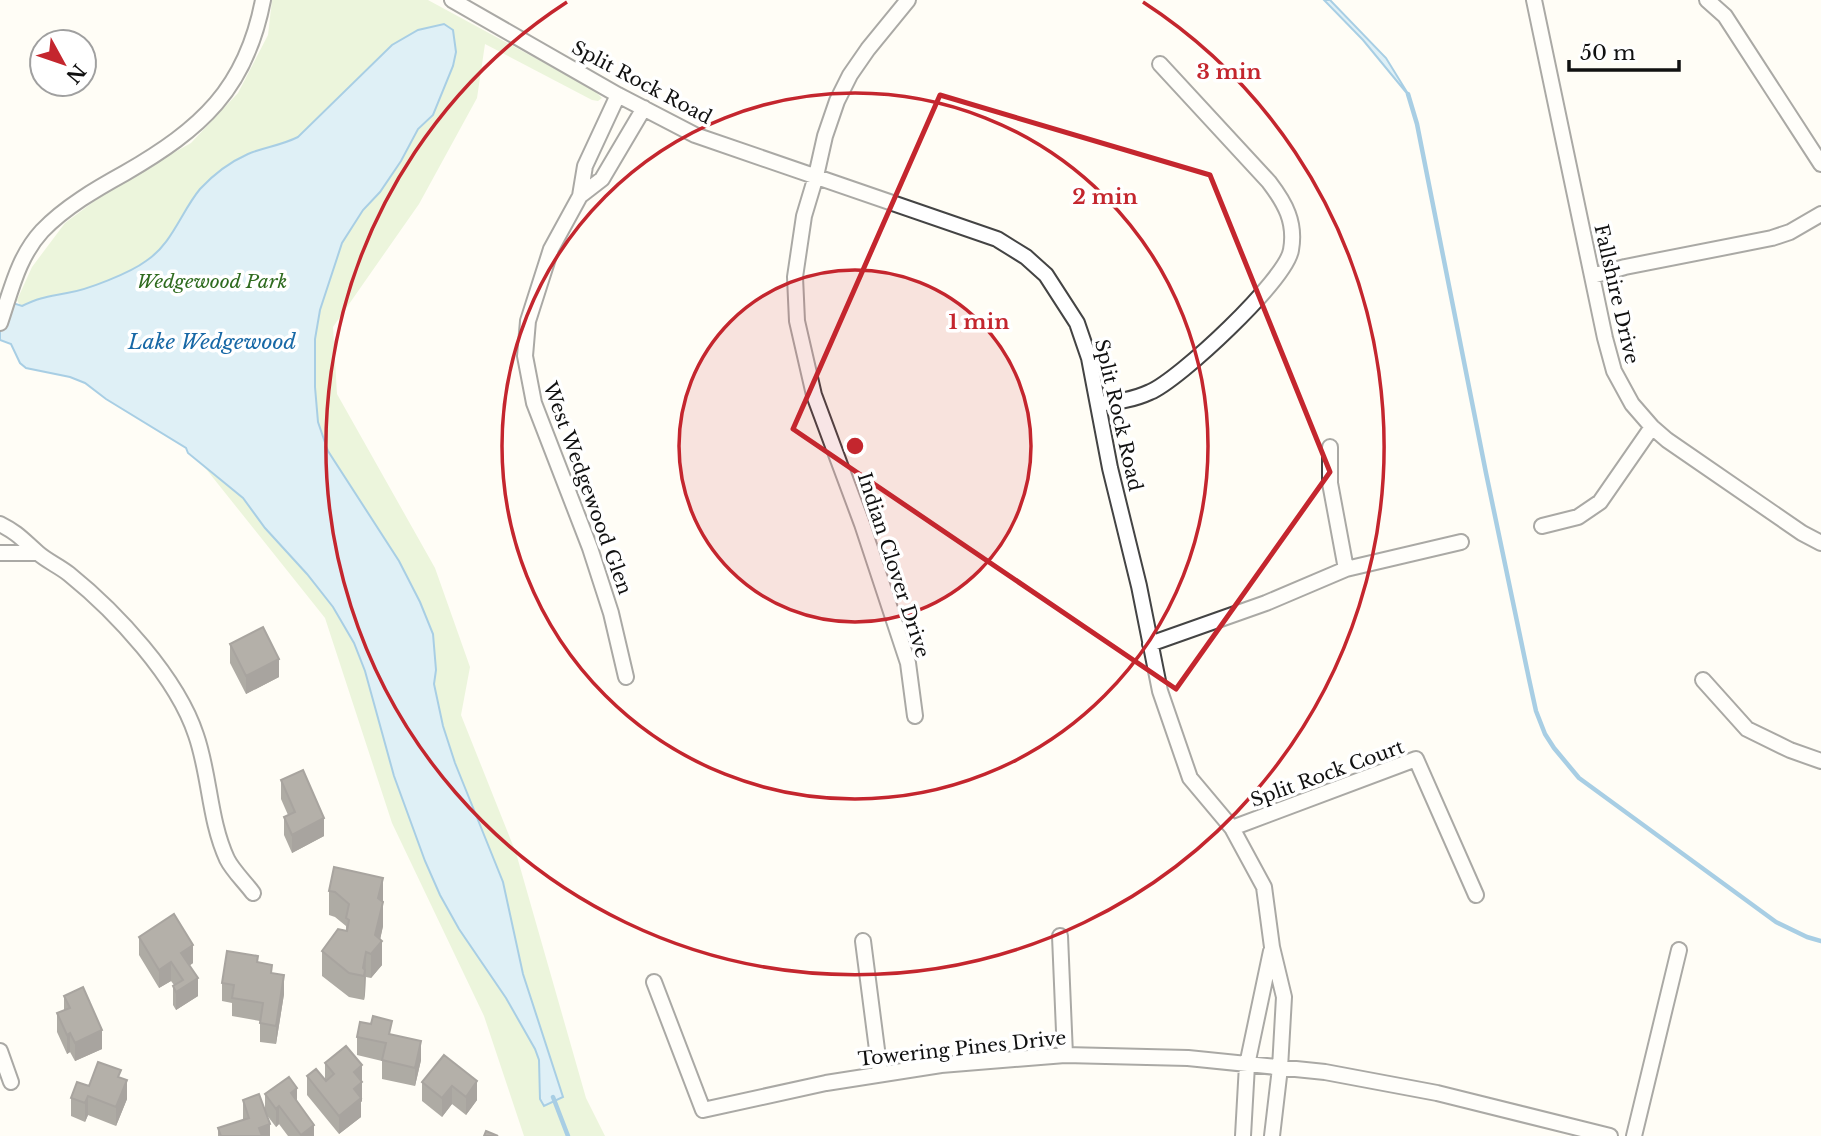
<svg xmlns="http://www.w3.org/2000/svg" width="1821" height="1136" viewBox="0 0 1821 1136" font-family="'Libre Baskerville',serif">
	<rect width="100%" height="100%" fill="#fffdf5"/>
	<path fill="#d5ebbd" d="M 272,0 L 428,0 L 594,90 L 602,98 L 598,101 L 592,100 L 485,44 L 477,98 L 419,204 L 333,327 L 337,394 L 435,568 L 470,667 L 461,715 L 516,853 L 586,1098 L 605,1136 L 524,1136 L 484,1016 L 392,823 L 325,618 L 147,395 L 21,307 L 17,300 L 32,267 L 65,223 L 116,185 L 191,143 L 238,93 L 268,35 Z"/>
	<path fill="#b9e0f7" stroke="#3f96cf" stroke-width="2" d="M 1324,0 L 1330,0 L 1386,58 L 1410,97 L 1363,40 Z
		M 444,24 L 453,30 L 456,52 L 453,66 L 433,115 L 418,129 L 401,161 L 380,192 L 363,210 L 342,243 L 320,310 L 315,339 L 315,387 L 318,422 L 328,451 L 399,561 L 420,602 L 433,634 L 436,670 L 434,684 L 443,726 L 455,763 L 503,882 L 523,974 L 563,1097 L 544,1106 L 540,1099 L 539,1060 L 535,1049 L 506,998 L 459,929 L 440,895 L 425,861 L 394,776 L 365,671 L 354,643 L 333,607 L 307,574 L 265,528 L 243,498 L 188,453 L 186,448 L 106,399 L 85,383 L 70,377 L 26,368 L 20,363 L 11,344 L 0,340 L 0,299 L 22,306 C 41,297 47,297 67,293 C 87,290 130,273 146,261 C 172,244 181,212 200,189 C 213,175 230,162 248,154 C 264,147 280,146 298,137 L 392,45 L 418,30 Z"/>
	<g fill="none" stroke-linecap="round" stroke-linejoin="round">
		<path stroke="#3f96cf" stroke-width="4.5" d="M 1408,94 L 1417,124 L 1486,473 L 1529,679 L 1536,711 L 1545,734 L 1554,748 L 1579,778 L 1776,922 L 1807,937 L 1821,941
			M 553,1097 L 568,1136"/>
		<g stroke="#444" stroke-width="18">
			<path id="minor" d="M 452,0 L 618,95 L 695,135 L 997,239 L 1026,257 L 1046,275 L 1077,323 L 1089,358 L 1110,468 L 1139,586 L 1160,691 L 1190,778 L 1232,828 L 1264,887 L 1272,947 L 1284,997 L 1280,1068 L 1272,1136
				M 908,0 L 868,49 L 850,75 L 837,101 L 825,136 L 816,176 L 804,216 L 795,277 L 797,321 L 814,395 L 862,524 L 908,663 L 915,716
				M 1534,0 L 1605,338 L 1614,371 L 1632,404 L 1652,427 L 1667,440 L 1802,533 L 1821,543
				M 1707,0 L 1725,16 L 1821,164
				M 618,95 L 585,166 L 580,196 L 551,249 L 528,321 L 525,356 L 534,403 L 590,548 L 611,613 L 626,677
				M 580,196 L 602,179 L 644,108
				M 1592,276 L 1625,267 L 1772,238 L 1790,232 L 1821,214
				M 0,323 C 11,291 18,257 42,231 C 65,207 96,189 125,173 C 201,129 246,89 263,0
				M 1098,404 C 1116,402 1133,400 1150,392 C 1179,380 1286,280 1291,250 C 1296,222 1285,203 1269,182 L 1160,64
				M 1330,447 L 1330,483 L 1346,569
				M 0,524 C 18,533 23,540 38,553 C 47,561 59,566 69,574 C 116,612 177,677 196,735 C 210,775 209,820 227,859 C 233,871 245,882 253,893
				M 1542,526 L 1578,517 L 1600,502 L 1652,427
				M 0,553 L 38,553
				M 1150,644 L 1266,603 L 1346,569 L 1461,542
				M 1703,680 L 1747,729 L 1790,750 L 1821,761
				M 1232,828 L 1416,759 L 1476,895
				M 1060,936 L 1065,1055
				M 863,941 L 880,1073
				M 654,982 L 703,1110 L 826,1083 L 941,1065 L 1065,1055 L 1188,1058 L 1325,1072 L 1437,1093 L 1610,1136
				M 0,1051 L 11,1082
				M 1243,1136 L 1247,1065 L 1271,951
				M 1634,1136 L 1679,950"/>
		</g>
		<use href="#minor" stroke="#fff" stroke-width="14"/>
	</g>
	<path fill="#4d4742" d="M 230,644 L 279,677 L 246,694 L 230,663 Z
		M 281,780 L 324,836 L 292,853 L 284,835 L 284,817 L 288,815 L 281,799 Z
		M 383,878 L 383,926 L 380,939 L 382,965 L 371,978 L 366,977 L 365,994 L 364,1000 L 349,997 L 322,976 L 322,951 L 346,931 L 346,926 L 335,917 L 329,915 L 329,891 Z
		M 139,937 L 193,963 L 189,966 L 198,996 L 176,1010 L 173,1005 L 173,986 L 174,985 L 171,981 L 159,988 L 139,955 Z
		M 258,962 L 284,994 L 276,1044 L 260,1042 L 260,1021 L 232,1016 L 232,1003 L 222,1001 L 222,983 Z
		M 64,996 L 102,1049 L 75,1061 L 70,1052 L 67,1054 L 57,1032 L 57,1013 L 64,1010 Z
		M 392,1035 L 421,1060 L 415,1086 L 382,1079 L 382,1061 L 357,1055 L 357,1037 Z
		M 444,1055 L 477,1100 L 466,1115 L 452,1104 L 442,1117 L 422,1101 L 422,1082 Z
		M 325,1063 L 362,1065 L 362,1101 L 361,1102 L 361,1117 L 339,1134 L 307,1095 L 307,1076 L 325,1080 Z
		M 121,1078 L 127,1099 L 116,1126 L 88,1115 L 85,1122 L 71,1116 L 71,1098 L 89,1086 Z
		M 265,1094 L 297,1102 L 314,1136 L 288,1136 L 279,1124 L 276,1127 L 266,1114 L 270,1136 L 218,1136 L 218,1128 L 243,1120 L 243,1100 L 265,1111 Z"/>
	<path fill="#3f3936" d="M 279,659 L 279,677 L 246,694 L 246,676 Z
		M 324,818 L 324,836 L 292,853 L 292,835 Z
		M 383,878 L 383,926 L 379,945 L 382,941 L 382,965 L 371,978 L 371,954 L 378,898 Z
		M 193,945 L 193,963 L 181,971 L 181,953 Z
		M 366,952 L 365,994 L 364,1000 L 364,976 L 363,968 Z
		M 171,962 L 171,981 L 159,988 L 159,970 Z
		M 284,975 L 284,994 L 276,1044 L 276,1026 Z
		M 198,978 L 198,996 L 176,1010 L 176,992 Z
		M 102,1030 L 102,1049 L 75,1061 L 75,1043 Z
		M 70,1033 L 70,1052 L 67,1054 L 67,1035 Z
		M 421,1041 L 421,1060 L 415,1086 L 415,1068 Z
		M 362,1065 L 362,1101 L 361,1102 L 361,1117 L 339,1134 L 339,1116 L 354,1072 Z
		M 127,1080 L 127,1099 L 116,1126 L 116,1107 Z
		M 477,1081 L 477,1100 L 466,1115 L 466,1097 Z
		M 452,1086 L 452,1104 L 442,1117 L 442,1098 Z
		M 297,1088 L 297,1106 L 291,1093 Z
		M 88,1096 L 88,1115 L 85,1122 L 85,1103 Z
		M 279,1106 L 279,1124 L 276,1127 L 276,1109 Z
		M 270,1124 L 270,1136 L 259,1136 L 259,1128 Z
		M 314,1125 L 314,1136 L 301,1136 L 301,1135 Z"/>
	<path fill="#5a524d" stroke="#3f3936" stroke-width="2" d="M 263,627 L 279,659 L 246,676 L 230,644 Z
		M 303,770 L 324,818 L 292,835 L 284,817 L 295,812 L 281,780 Z
		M 334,867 L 383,878 L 378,898 L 383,902 L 375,935 L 382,941 L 371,954 L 366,952 L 363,968 L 365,970 L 364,976 L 349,973 L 322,951 L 338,929 L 347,931 L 349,920 L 346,918 L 349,904 L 335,892 L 329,891 Z
		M 174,914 L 193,945 L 181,953 L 198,978 L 176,992 L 173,986 L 183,980 L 171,962 L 159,970 L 139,937 Z
		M 227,951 L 258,956 L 257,962 L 272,965 L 271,973 L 284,975 L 276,1026 L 260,1023 L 263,1003 L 232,998 L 234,985 L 222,983 Z
		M 83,987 L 102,1030 L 75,1043 L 70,1033 L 67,1035 L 57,1013 L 70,1008 L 64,996 Z
		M 373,1016 L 392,1021 L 389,1034 L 421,1041 L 415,1068 L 382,1060 L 386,1043 L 357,1037 L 360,1022 L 371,1024 Z
		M 346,1046 L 362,1065 L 354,1072 L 362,1082 L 354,1089 L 361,1098 L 339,1116 L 307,1076 L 316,1069 L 326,1081 L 334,1074 L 325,1063 Z
		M 444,1055 L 477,1081 L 466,1097 L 452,1086 L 442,1098 L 422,1082 Z
		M 98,1062 L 121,1070 L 118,1077 L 127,1080 L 116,1107 L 88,1096 L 85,1103 L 71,1098 L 77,1082 L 89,1086 Z
		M 289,1077 L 297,1088 L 291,1093 L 314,1125 L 301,1135 L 279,1106 L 276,1109 L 265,1094 Z
		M 259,1094 L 270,1124 L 259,1128 L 262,1136 L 221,1136 L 218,1128 L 249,1118 L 243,1100 Z
		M 486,1131 L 498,1136 L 484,1136 Z"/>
	<path d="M0 0H1821V1136H0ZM 940,95 L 1210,175 L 1330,472 L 1176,689 L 793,429 Z" fill="#fffdf5" fill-opacity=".55" fill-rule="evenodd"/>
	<path fill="none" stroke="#c4262e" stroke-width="5" stroke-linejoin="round" d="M 940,95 L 1210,175 L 1330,472 L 1176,689 L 793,429 Z"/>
	<circle cx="855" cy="446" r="176" fill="#c4262e" fill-opacity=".12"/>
	<g fill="none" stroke="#c4262e" stroke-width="3.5">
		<circle cx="855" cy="446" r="176"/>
		<circle cx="855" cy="446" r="353"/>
		<path d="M1143 2A529 529 0 1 1 567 2"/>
	</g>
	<g text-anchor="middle" stroke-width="7" stroke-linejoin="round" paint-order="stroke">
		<g font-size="19" fill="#111" stroke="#fff">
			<text transform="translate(642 82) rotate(28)" y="7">Split Rock Road</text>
			<text transform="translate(1617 294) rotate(77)" y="7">Fallshire Drive</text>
			<text transform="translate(1119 415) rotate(77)" y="7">Split Rock Road</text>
			<text transform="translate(588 488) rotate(70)" y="7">West Wedgewood Glen</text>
			<text transform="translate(894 565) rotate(72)" y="7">Indian Clover Drive</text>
			<text transform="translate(1327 773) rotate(-20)" y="7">Split Rock Court</text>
			<text transform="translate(962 1048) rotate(-6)" y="7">Towering Pines Drive</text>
		</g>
		<g font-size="19" font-style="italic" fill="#2f6b1f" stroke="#fff">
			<text x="212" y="288">Wedgewood Park</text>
		</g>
		<g font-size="21" font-style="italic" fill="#1768a6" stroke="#fff">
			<text x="212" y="349">Lake Wedgewood</text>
		</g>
	</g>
	<circle cx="855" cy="446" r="10" fill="#c4262e" stroke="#fff" stroke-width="3.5"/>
	<g font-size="21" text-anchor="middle" font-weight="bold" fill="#c4262e" stroke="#fff" stroke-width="7" stroke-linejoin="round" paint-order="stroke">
		<text x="1229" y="79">3 min</text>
		<text x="1105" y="204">2 min</text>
		<text x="979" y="329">1 min</text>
	</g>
	<g transform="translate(63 63) rotate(130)"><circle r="33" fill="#ffffff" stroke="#a0a0a0" stroke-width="2"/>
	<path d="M0-5L12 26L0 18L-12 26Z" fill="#c4262e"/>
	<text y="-10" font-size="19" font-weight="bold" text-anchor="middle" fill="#111111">N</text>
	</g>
	<path d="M1569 60v10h110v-10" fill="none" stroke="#111111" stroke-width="3.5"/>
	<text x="1580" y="60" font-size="21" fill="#111111" stroke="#ffffff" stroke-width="5" paint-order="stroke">50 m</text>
</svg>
